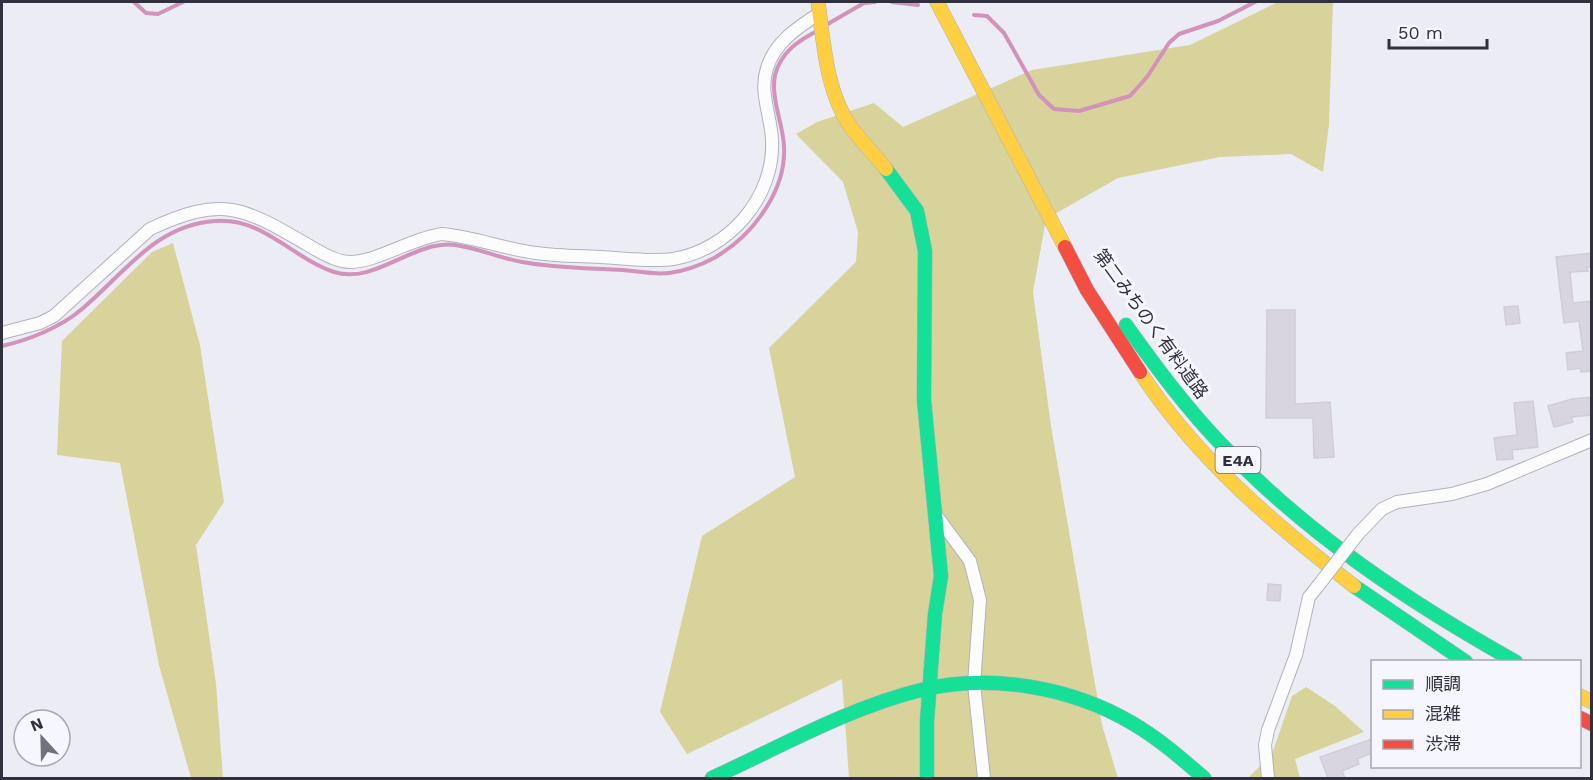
<svg xmlns="http://www.w3.org/2000/svg" width="1593" height="780" viewBox="0 0 1593 780" font-family="'Work Sans','Noto Sans JP',sans-serif">
	<rect width="100%" height="100%" fill="#ececf4"/>
	<path fill="#d7d39b" d="M 1278,2 L 1333,2 L 1329,124 L 1323,172 L 1291,154 L 1220,157 L 1118,178 L 1046,219 L 1033,292 L 1051,426 L 1102,725 L 1118,778 L 849,778 L 842,679 L 687,754 L 660,712 L 702,536 L 795,477 L 769,348 L 856,262 L 858,232 L 843,182 L 796,134 L 817,122 L 874,103 L 903,127 L 1032,70 L 1190,45 Z
		M 173,243 L 200,345 L 224,502 L 196,545 L 216,684 L 223,778 L 191,778 L 159,665 L 120,463 L 57,455 L 62,341 L 152,252 Z
		M 1306,687 L 1335,706 L 1364,732 L 1295,759 L 1300,778 L 1248,778 L 1272,754 L 1292,696 Z"/>
	<g fill="none" stroke-linecap="round" stroke-linejoin="round">
		<path stroke="#d392b9" stroke-width="4" d="M 134,2 L 146,13 L 158,14 L 183,2
			M 892,2 L 918,5
			M 974,15 L 987,16 L 1004,33 L 1039,95 L 1054,109 L 1079,111 L 1130,96 L 1147,77 L 1169,43 L 1179,34 L 1218,21 L 1255,2
			M 826,25 L 864,3 L 875,2
			M 2,346 C 29,340 61,327 82,309 C 124,274 155,225 215,221 C 263,217 292,258 334,272 C 375,285 413,240 455,245 C 478,248 499,258 522,262 C 554,268 588,268 622,270 C 637,271 654,275 669,273 C 684,271 701,265 714,258 C 754,235 791,186 783,137 C 780,117 771,95 775,75 C 781,52 798,41 817,31"/>
	</g>
	<path fill="#d9d5e0" stroke="#d0cdd7" stroke-width="1.5" d="M 1592,253 L 1592,267 L 1587,267 L 1588,271 L 1570,272 L 1573,303 L 1592,301 L 1592,371 L 1581,372 L 1580,368 L 1568,370 L 1566,353 L 1583,351 L 1579,321 L 1564,323 L 1556,257 Z
		M 1518,306 L 1520,323 L 1506,325 L 1504,307 Z
		M 1267,310 L 1295,310 L 1295,404 L 1330,402 L 1334,457 L 1314,458 L 1313,418 L 1266,418 Z
		M 1592,397 L 1592,415 L 1571,417 L 1573,422 L 1554,427 L 1548,406 L 1572,399 Z
		M 1533,401 L 1538,447 L 1512,450 L 1513,459 L 1497,460 L 1494,438 L 1517,435 L 1514,403 Z
		M 1268,584 L 1281,585 L 1280,601 L 1267,600 Z
		M 1372,739 L 1372,753 L 1357,759 L 1359,764 L 1342,771 L 1345,778 L 1328,778 L 1320,757 Z"/>
	<g fill="none" stroke-linecap="round" stroke-linejoin="round">
		<g stroke="#b2b2bc" stroke-width="14">
			<path id="street" d="M 2,333 L 40,323 L 54,316 L 150,229 C 222,195 243,207 308,245 C 320,252 336,262 350,262 C 377,262 412,238 442,234 C 474,237 505,249 536,253 C 557,256 579,256 600,257 C 624,258 650,262 673,259 C 729,250 775,197 772,140 C 771,115 759,93 767,68 C 775,42 798,27 820,13
				M 936,515 L 970,561 L 980,600 L 974,684 L 984,778
				M 1358,534 L 1382,509 L 1397,502 L 1452,494 L 1487,484 L 1592,440
				M 1268,778 L 1265,745 L 1268,730 L 1296,655 L 1309,597 L 1318,586"/>
		</g>
		<g stroke="#b2b2bc" stroke-width="15">
			<path id="fast" d="M 886,169 L 917,211 L 925,251 L 924,400 L 941,576 L 935,614 L 927,721 L 927,778
				M 1126,325 C 1156,367 1187,409 1223,446 C 1308,535 1409,602 1516,662
				M 1354,586 L 1466,662
				M 712,778 C 780,747 848,708 921,690 C 990,673 1071,687 1132,723 C 1158,738 1181,758 1204,778"/>
		</g>
		<g stroke="#b2b2bc" stroke-width="15">
			<path id="slow" d="M 818,2 C 824,44 826,91 850,126 C 861,141 875,155 886,169
				M 937,2 L 1065,247
				M 1140,372 C 1196,458 1273,523 1354,586
				M 1580,696 L 1592,702"/>
		</g>
		<g stroke="#b2b2bc" stroke-width="15">
			<path id="jam" d="M 1065,247 L 1087,290 L 1140,372
				M 1580,718 L 1592,724"/>
		</g>
		<use href="#street" stroke="#fcfcfd" stroke-width="12"/>
		<use href="#fast" stroke="#16e098" stroke-width="14"/>
		<use href="#slow" stroke="#ffcf43" stroke-width="14"/>
		<use href="#jam" stroke="#f24e42" stroke-width="14"/>
		<g stroke="#b2b2bc" stroke-width="14" stroke-linecap="butt">
			<path id="street-bridge" d="M 1318,586 L 1358,534"/>
		</g>
		<use href="#street-bridge" stroke="#fcfcfd" stroke-width="12"/>
	</g>
	<g text-anchor="middle" stroke-width="6" stroke-linejoin="round" paint-order="stroke">
		<rect fill="#f6f6fe" stroke="#6b6b78" stroke-width="1.5" x="1215.5" y="447" width="45" height="26" rx="4.5"/>
		<g font-size="16" font-weight="bold" fill="#30303f">
			<text x="1238" y="466">E4A</text>
		</g>
		<g font-size="18" fill="#30303f" stroke="#f6f6fe">
			<text transform="translate(1151 324) rotate(54)" y="6">第二みちのく有料道路</text>
		</g>
	</g>
	<rect width="1593" height="780" fill="none" stroke="#30303f" stroke-width="6"/>
	<rect x="1371" y="660" width="210" height="108" fill="#f6f6fe" stroke="#a7a7b2" stroke-width="1.5"/>
	<rect x="1383" y="680" width="30" height="9" fill="#16e098" stroke="#a7a7b2" stroke-width="1.5"/>
	<text x="1425" y="690" font-size="18" fill="#30303f">順調</text>
	<rect x="1383" y="710" width="30" height="9" fill="#ffcf43" stroke="#a7a7b2" stroke-width="1.5"/>
	<text x="1425" y="720" font-size="18" fill="#30303f">混雑</text>
	<rect x="1383" y="740" width="30" height="9" fill="#f24e42" stroke="#a7a7b2" stroke-width="1.5"/>
	<text x="1425" y="750" font-size="18" fill="#30303f">渋滞</text>
	<g transform="translate(42 738) rotate(338)"><circle r="28" fill="#f6f6fe" stroke="#a7a7b2" stroke-width="1.5"/>
	<path d="M0-4.5L10 22L0 15L-10 22Z" fill="#72727e"/>
	<text y="-9" font-size="16" font-weight="bold" text-anchor="middle" fill="#30303f">N</text>
	</g>
	<path d="M1389 39v9h98v-9" fill="none" stroke="#30303f" stroke-width="3"/>
	<text x="1398" y="39" font-size="18" fill="#30303f" stroke="#f6f6fe" stroke-width="4.5" paint-order="stroke">50 m</text>
</svg>
